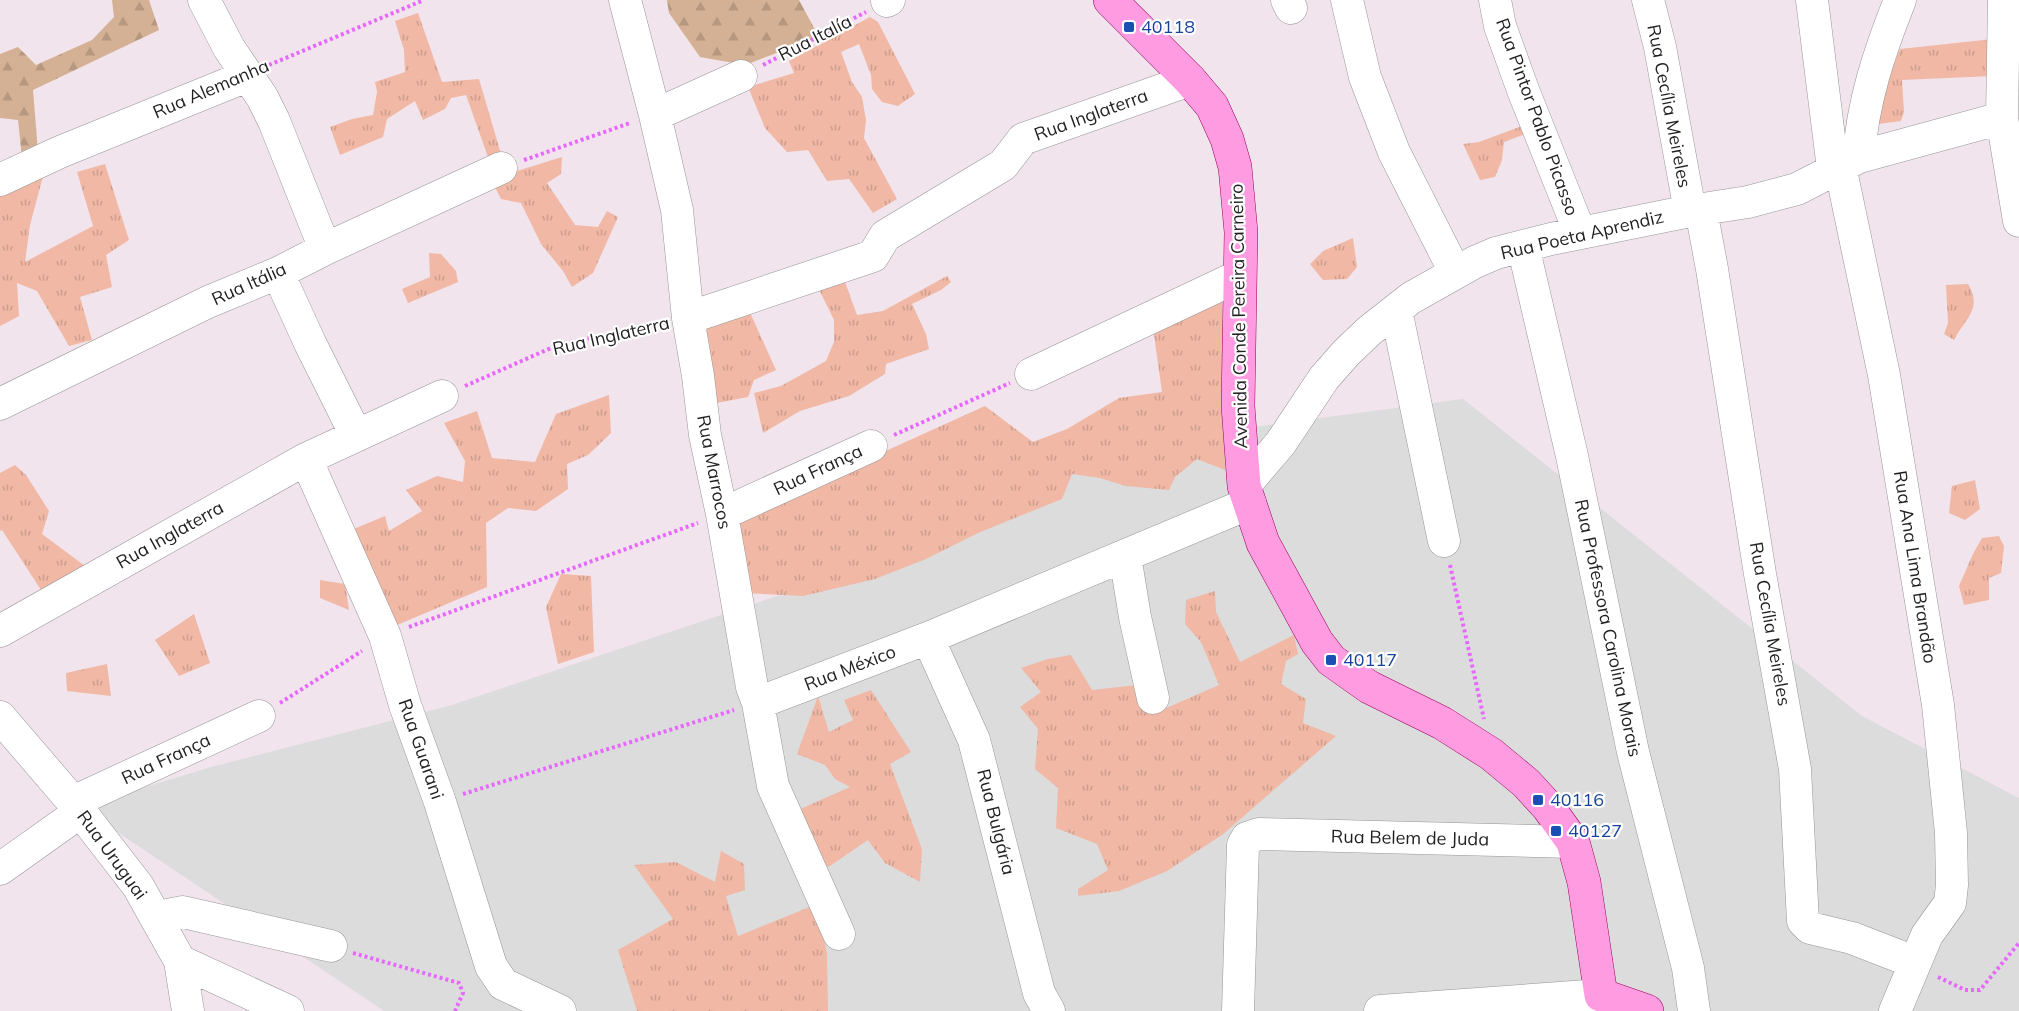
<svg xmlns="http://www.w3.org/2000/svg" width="2019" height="1011" viewBox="0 0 2019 1011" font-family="Mulish,sans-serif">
	<defs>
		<pattern id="grass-tufts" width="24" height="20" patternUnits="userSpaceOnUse" patternTransform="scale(1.5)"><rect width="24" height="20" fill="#f0b8a5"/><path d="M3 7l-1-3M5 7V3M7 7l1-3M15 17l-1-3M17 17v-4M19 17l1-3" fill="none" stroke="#cd9e8e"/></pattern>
		<pattern id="forest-firs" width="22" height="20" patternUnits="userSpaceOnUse" patternTransform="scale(1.5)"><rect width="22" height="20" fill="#d4b195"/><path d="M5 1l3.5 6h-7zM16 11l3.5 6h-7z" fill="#b69880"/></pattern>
	</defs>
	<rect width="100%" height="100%" fill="#f1e4ec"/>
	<path fill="#dddcdd" d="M 1463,399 L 1862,716 L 2019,798 L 2019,1011 L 384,1011 L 80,807 L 211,767 L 452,705 L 819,582 L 1104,447 Z"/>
	<path fill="url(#grass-tufts)" d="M 418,13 L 442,82 L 479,79 L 501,154 L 488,157 L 466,95 L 451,98 L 445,109 L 423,120 L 415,101 L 387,119 L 383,137 L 340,155 L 330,127 L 352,119 L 373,115 L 377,92 L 375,82 L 405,72 L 404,50 L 395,21 Z
		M 870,17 L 878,22 L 915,94 L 898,106 L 882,102 L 872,89 L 871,75 L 859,44 L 841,52 L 852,82 L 862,97 L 866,120 L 864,138 L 897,199 L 873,213 L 849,179 L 827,181 L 808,150 L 787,152 L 765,128 L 748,87 L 794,73 L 789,61 Z
		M 1993,39 L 1992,76 L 1902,80 L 1904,112 L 1901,121 L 1870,125 L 1900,49 Z
		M 1535,121 L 1528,133 L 1504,142 L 1502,160 L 1495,177 L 1480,180 L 1463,144 L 1479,142 Z
		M 562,157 L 561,174 L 547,183 L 575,225 L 598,227 L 607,211 L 618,217 L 593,273 L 572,287 L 563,271 L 541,244 L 521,203 L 501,199 L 491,179 Z
		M 105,164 L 129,240 L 106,255 L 112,287 L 80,297 L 92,340 L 69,346 L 37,291 L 17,283 L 19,316 L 0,326 L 0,187 L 46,165 L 30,225 L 25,262 L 93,226 L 77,172 Z
		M 1353,238 L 1357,267 L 1347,279 L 1323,280 L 1310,264 L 1323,251 Z
		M 429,253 L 441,254 L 456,271 L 458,282 L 408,303 L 402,289 L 430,277 Z
		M 842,274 L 857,315 L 883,311 L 947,276 L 951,282 L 941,290 L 912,304 L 926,334 L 929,349 L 886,364 L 885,374 L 849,396 L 800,411 L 763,433 L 754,393 L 781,386 L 826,361 L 834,342 L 834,320 L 813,277 Z
		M 1968,284 C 1983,309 1965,319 1954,340 L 1944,334 L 1948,323 L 1946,285 Z
		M 1222,297 L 1225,470 L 1197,459 L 1175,477 L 1169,490 L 1126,486 L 1100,478 L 1072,474 L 1062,499 L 978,533 L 926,559 L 875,579 L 803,596 L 744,593 L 725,514 L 879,454 L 985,406 L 1033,442 L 1067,429 L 1119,398 L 1162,392 L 1153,328 Z
		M 748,308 L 776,370 L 754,380 L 748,397 L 711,404 L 704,329 Z
		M 609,395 L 611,433 L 588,455 L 567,464 L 568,489 L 536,511 L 508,508 L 486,523 L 487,587 L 390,628 L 354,529 L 385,516 L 389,531 L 422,511 L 406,490 L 437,476 L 463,482 L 465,461 L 444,423 L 477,411 L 492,458 L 535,462 L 556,414 Z
		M 15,465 L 26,475 L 49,511 L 42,534 L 85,566 L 45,596 L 2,530 L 0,531 L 0,473 Z
		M 1975,480 L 1980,509 L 1965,520 L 1949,513 L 1952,486 Z
		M 1999,536 L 2004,546 L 2001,573 L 1989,578 L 1989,600 L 1964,605 L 1959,586 L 1973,554 L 1982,538 Z
		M 561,574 L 591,576 L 594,652 L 558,664 L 546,607 Z
		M 320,580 L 345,584 L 349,610 L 320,598 Z
		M 1215,591 L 1216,612 L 1240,662 L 1294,635 L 1298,654 L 1286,661 L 1281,684 L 1306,699 L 1303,723 L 1336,736 L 1222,835 L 1167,871 L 1119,891 L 1078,896 L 1078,889 L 1108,870 L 1097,844 L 1056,828 L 1058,788 L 1035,769 L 1038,729 L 1020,707 L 1041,692 L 1021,668 L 1048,659 L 1071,655 L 1092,690 L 1137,685 L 1144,700 L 1164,709 L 1219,685 L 1201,642 L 1185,624 L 1186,600 Z
		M 194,614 L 210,663 L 179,676 L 155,640 Z
		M 107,664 L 111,696 L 67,691 L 66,673 Z
		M 871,690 L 911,752 L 890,764 L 922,849 L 920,882 L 885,863 L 868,840 L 830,866 L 800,870 L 798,810 L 850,787 L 835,779 L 825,765 L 797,754 L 818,696 L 829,732 L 853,720 L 844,700 Z
		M 721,851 L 744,864 L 745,890 L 726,896 L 738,936 L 817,904 L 827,954 L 828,1011 L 637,1011 L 618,950 L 673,919 L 634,865 L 676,862 L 715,882 Z"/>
	<path fill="url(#forest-firs)" d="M 112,0 L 149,0 L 159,30 L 33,90 L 38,152 L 22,158 L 18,120 L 0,118 L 0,54 L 18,47 L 36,65 L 92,40 L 114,17 Z
		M 667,0 L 799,0 L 819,37 L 745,65 L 700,57 L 669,13 Z"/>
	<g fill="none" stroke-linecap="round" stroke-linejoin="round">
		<g stroke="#969696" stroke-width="33">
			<path id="minor" d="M 204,0 L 229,48 L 262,97 L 274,121 L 325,249
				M 625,0 L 655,115 L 677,210 L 688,318 L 698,376 L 705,435 L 722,514 L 752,687 L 758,703 L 773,786 L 839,934
				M 1287,0 L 1291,8
				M 1347,0 L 1365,77 L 1394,152 L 1455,272
				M 1495,0 L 1500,26 L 1523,90 L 1580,233
				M 1648,0 L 1660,47 L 1690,211
				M 1812,0 L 1833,169
				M 2004,0 L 2002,118 L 2019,221
				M 887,1 L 889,0
				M 655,115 L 741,76
				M 1859,157 C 1862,103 1880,50 1900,0
				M 1840,166 L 1884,375 L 1938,705 L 1951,833 L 1952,885 L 1950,903 L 1927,935 L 1895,1011
				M 0,180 L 60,152 L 247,76
				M 1701,210 L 1712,269 L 1760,574 L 1795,769 L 1803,921 L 1810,928 L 1852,938 L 1914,962
				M 1523,246 L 1572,456 L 1633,752 L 1688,968 L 1694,1011
				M 278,273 L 310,343 L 356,435
				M 1396,310 L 1444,541
				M 688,318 L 873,256 L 885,236 L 1003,165 L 1023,139 L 1190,80
				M 1031,374 L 1239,276
				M 0,404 L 208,302 L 278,273 L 325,249 L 501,168
				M 306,459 L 385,636 L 405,705 L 440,802 L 491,966 L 503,984 L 560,1011
				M 1244,486 L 1280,444 L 1324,378 L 1346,353 L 1369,331 L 1411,298 L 1475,262 L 1496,253 L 1551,239 L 1690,211 L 1748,202 L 1797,189 L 1859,157 L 2002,118
				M 722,514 L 871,446
				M 1125,556 L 1135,617 L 1153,698
				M 0,631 L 306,459 L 442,396
				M 928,638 L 974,740 L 1039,993 L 1049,1011
				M 758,703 L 928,638 L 1250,503
				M 0,717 L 73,802 L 138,886 L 180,961 L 188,1011
				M 73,802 L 259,716
				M 0,869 L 80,812
				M 161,926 L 168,915 L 183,912 L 331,946
				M 180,961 L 288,1011
				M 1238,1011 L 1243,845 L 1247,838 L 1259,834 L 1573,842
				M 1380,1011 L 1601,995"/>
		</g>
		<g stroke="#9a005b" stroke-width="34">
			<path id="major" d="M 1110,0 L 1190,80 L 1212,106 L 1227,139 L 1235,167 L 1241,232 L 1238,406 L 1244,486 L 1263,543 L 1317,642 L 1331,660 L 1369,687 L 1442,723 L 1491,754 L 1526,783 L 1548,807 L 1573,842 L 1584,882 L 1601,995 L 1647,1011"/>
		</g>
		<path stroke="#e767ff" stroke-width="4" stroke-dasharray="3 3" stroke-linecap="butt" d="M 269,65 L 424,0
			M 763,65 L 866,12
			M 524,160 L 630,123
			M 465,386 L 560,344 L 665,323
			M 894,435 L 1010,383
			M 1450,565 L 1484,719
			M 409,627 L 698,523
			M 280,703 L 362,651
			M 463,794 L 734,710
			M 353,953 L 459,983 L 463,993 L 455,1011
			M 1938,977 L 1965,990 L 1980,990 L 2019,943"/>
		<use href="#minor" stroke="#fff" stroke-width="32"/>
		<use href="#major" stroke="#ff9be0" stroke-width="33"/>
	</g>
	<g fill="#1a4fb4" stroke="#fff" stroke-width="2">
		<rect x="1123" y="21" width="12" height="12" rx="3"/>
		<rect x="1325" y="654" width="12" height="12" rx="3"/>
		<rect x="1532" y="794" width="12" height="12" rx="3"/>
		<rect x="1550" y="825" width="12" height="12" rx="3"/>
	</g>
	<g text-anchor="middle" stroke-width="4.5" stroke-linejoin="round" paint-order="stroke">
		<g font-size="18" fill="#164399" stroke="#fff" text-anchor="start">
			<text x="1141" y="33">40118</text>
			<text x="1343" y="666">40117</text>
			<text x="1550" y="806">40116</text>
			<text x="1568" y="837">40127</text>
		</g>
		<g font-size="18" fill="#1f1f1f" stroke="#fff">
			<text transform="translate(815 38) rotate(-27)" y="6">Rua Italía</text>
			<text transform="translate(211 89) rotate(-23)" y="6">Rua Alemanha</text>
			<text transform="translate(1669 106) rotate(79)" y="6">Rua Cecília Meireles</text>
			<text transform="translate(1091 115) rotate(-20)" y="6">Rua Inglaterra</text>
			<text transform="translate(1537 117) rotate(70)" y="6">Rua Pintor Pablo Picasso</text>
			<text transform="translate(1582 235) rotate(-13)" y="6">Rua Poeta Aprendiz</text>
			<text transform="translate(249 284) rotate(-24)" y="6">Rua Itália</text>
			<text transform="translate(1239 316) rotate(-91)" y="6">Avenida Conde Pereira Carneiro</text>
			<text transform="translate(611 336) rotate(-13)" y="6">Rua Inglaterra</text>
			<text transform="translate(818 470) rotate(-25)" y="6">Rua França</text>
			<text transform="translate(714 472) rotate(79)" y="6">Rua Marrocos</text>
			<text transform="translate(170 535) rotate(-29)" y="6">Rua Inglaterra</text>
			<text transform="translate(1915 567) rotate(81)" y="6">Rua Ana Lima Brandão</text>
			<text transform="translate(1770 624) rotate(80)" y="6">Rua Cecília Meireles</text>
			<text transform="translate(1608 628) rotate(78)" y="6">Rua Professora Carolina Morais</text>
			<text transform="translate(850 668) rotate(-21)" y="6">Rua México</text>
			<text transform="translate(421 749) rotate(71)" y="6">Rua Guarani</text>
			<text transform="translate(166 759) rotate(-25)" y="6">Rua França</text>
			<text transform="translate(996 822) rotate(76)" y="6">Rua Bulgária</text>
			<text transform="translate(1410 838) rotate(1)" y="6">Rua Belem de Juda</text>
			<text transform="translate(112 855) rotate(54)" y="6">Rua Uruguai</text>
		</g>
	</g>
</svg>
